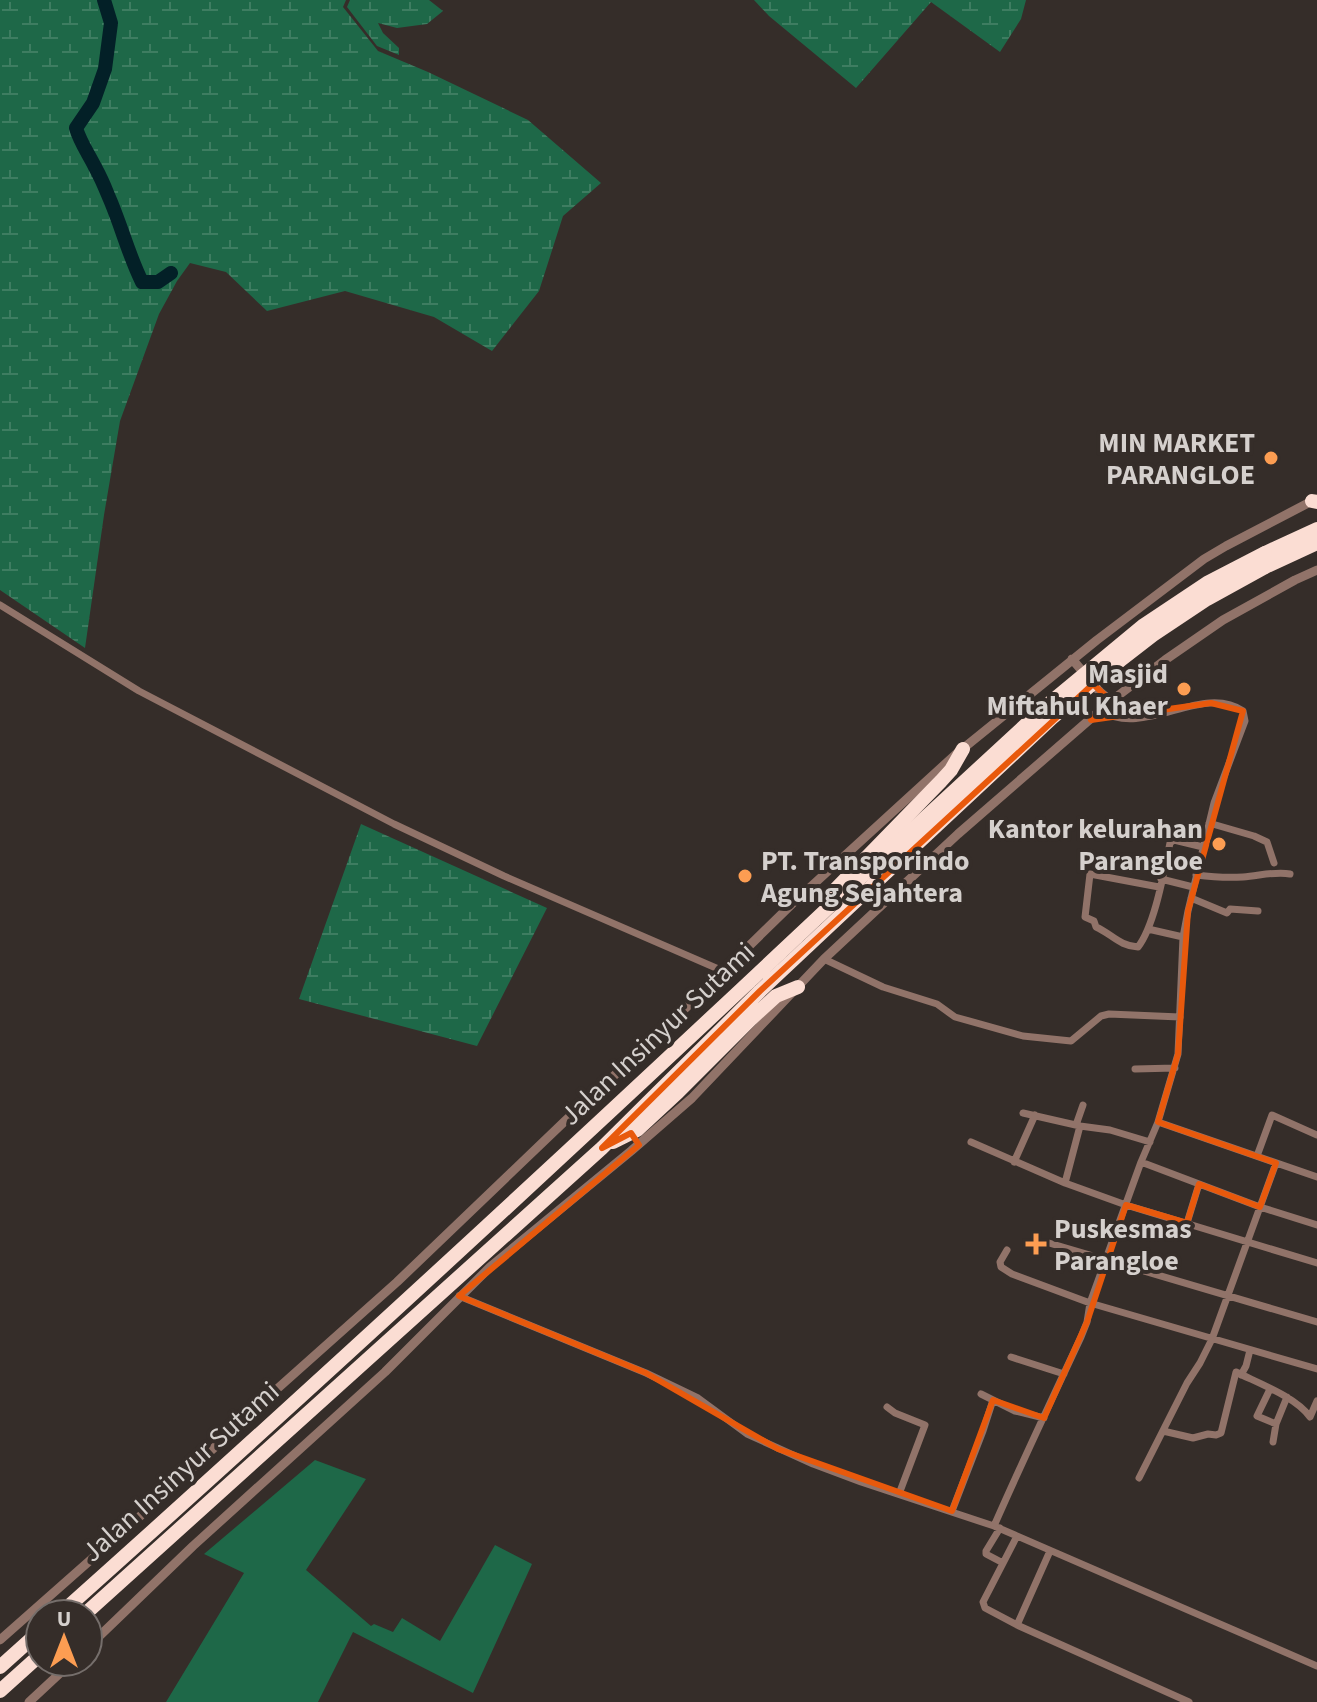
<svg xmlns="http://www.w3.org/2000/svg" width="1317" height="1702" viewBox="0 0 1317 1702" font-family="'Source Sans 3',sans-serif">
	<defs>
		<pattern id="wetland-marsh" width="20" height="14" patternUnits="userSpaceOnUse" patternTransform="scale(2)"><rect width="20" height="14" fill="#1e6848"/><path d="M1 5h8M5 5V1M11 12h8M15 12V8" fill="none" stroke="#3e7d61"/></pattern>
	</defs>
	<rect width="100%" height="100%" fill="#352d29"/>
	<path fill="#1e6848" d="M 315,1460 L 366,1479 L 306,1570 L 371,1626 L 374,1624 L 393,1632 L 402,1618 L 440,1641 L 495,1545 L 532,1564 L 473,1693 L 353,1632 L 318,1702 L 166,1702 L 244,1573 L 204,1554 Z"/>
	<path fill="url(#wetland-marsh)" d="M 0,0 L 346,0 L 343,7 L 378,51 L 428,72 L 528,120 L 601,183 L 563,216 L 539,291 L 492,351 L 434,317 L 345,291 L 267,311 L 226,272 L 190,263 L 177,281 L 159,314 L 120,421 L 104,515 L 85,648 L 0,590 Z
		M 350,0 L 429,0 L 443,11 L 427,24 L 397,28 L 378,23 L 383,33 L 399,48 L 399,55 L 377,46 L 347,7 Z
		M 754,0 L 1026,0 L 1021,19 L 1000,52 L 931,2 L 856,88 L 769,16 Z
		M 361,824 L 547,908 L 477,1046 L 299,999 Z"/>
	<g fill="none" stroke-linecap="round" stroke-linejoin="round">
		<path stroke="#032027" stroke-width="14" d="M 104,0 L 111,23 L 105,69 L 93,103 L 76,128 C 80,142 88,153 95,167 C 100,176 104,185 108,195 C 121,224 128,254 142,282 L 158,282 L 171,273"/>
		<path stroke="#917369" stroke-width="7" d="M 0,605 L 139,691 L 394,824 L 504,876 L 723,971
			M 1209,823 L 1254,836 L 1267,842 L 1274,863
			M 1196,875 C 1212,877 1227,878 1243,877 C 1259,876 1275,871 1290,874
			M 1161,879 L 1193,887
			M 1159,887 L 1090,874 L 1085,917 L 1094,921 L 1096,927 C 1112,934 1119,946 1138,947 C 1155,925 1164,871 1170,843 L 1174,840 L 1203,847
			M 1191,898 L 1227,913 L 1230,909 L 1258,911
			M 1148,929 L 1183,937
			M 824,959 L 883,987 L 937,1004 L 955,1017 L 1023,1036 L 1071,1041 L 1101,1016 L 1109,1014 L 1180,1017
			M 1135,1069 L 1175,1068
			M 1023,1113 L 1080,1126 L 1110,1130 L 1150,1142
			M 1158,1122 L 1317,1177
			M 1076,1125 L 1083,1105
			M 971,1142 L 1065,1183 L 1126,1205 L 1317,1263
			M 1257,1156 L 1272,1115 L 1317,1135
			M 1014,1162 L 1035,1115
			M 1141,1162 L 1260,1207 L 1317,1225
			M 1065,1183 L 1080,1126
			M 1187,1223 L 1199,1184
			M 1049,1243 L 1317,1322
			M 1007,1250 L 1000,1262 L 1001,1267 L 1012,1274 L 1090,1303 L 1317,1369
			M 459,1296 L 646,1373 L 698,1398 L 747,1434 L 813,1464 L 861,1482 L 994,1526 L 1317,1666
			M 1011,1357 L 1064,1374
			M 1241,1375 L 1246,1366 L 1250,1350
			M 1270,1389 L 1257,1416 L 1276,1424
			M 981,1394 L 1015,1411 L 1044,1418
			M 887,1407 L 895,1413 L 925,1425 L 899,1494
			M 1163,1431 L 1193,1438 L 1208,1434 L 1216,1435 L 1221,1433 L 1236,1372 C 1258,1383 1296,1397 1310,1417 L 1317,1401
			M 1273,1442 L 1276,1424 L 1287,1397
			M 1139,1478 L 1187,1383 L 1200,1363 L 1212,1339 L 1276,1163
			M 952,1511 L 983,1431 L 993,1400
			M 994,1526 C 1022,1462 1052,1399 1081,1337 L 1087,1322 L 1090,1303 L 1141,1162 L 1158,1122 L 1178,1054 L 1183,937 L 1188,911 L 1214,803 L 1245,721 L 1243,711 C 1202,683 1145,738 1101,711
			M 1000,1528 L 986,1551 L 986,1554 L 1003,1563
			M 1050,1551 L 1017,1625 L 1189,1702
			M 1017,1625 L 985,1608 L 983,1602 L 1017,1536"/>
		<path stroke="#917369" stroke-width="9" d="M 1072,659 L 1100,692 L 1111,701
			M 0,1640 L 155,1503 L 277,1389 L 397,1282 L 565,1121 L 657,1036 L 793,903 L 955,755 L 1097,640 L 1204,559 L 1226,546 L 1314,500
			M 88,1647 L 193,1546 L 385,1372 L 490,1267 L 631,1151 L 692,1098 L 824,959 L 958,834 L 1111,701 L 1165,660 L 1223,620 L 1295,580 L 1317,570
			M 29,1702 L 72,1662"/>
		<path stroke="#fbddd3" stroke-width="14" d="M 1312,501 L 1317,502
			M 1265,553 L 1317,529
			M 1265,567 L 1317,543
			M 831,894 L 941,781 L 951,770 L 963,749
			M 613,1142 L 637,1130 L 678,1092 L 751,1019 L 776,996 L 798,987
			M 60,1614 C 326,1376 588,1134 848,889
			M 85,1614 L 602,1148 L 760,991 L 858,899
			M 0,1667 L 40,1631
			M 0,1691 L 40,1655"/>
		<path stroke="#fbddd3" stroke-width="14" d="M 848,889 L 1045,707 L 1144,625 L 1207,583 L 1265,553
			M 858,899 L 1052,718 L 1122,659 L 1153,635 L 1207,599 L 1265,567"/>
	</g>
	<path fill="none" stroke="#e8590c" stroke-width="6" stroke-linejoin="round" d="M 1093,684 L 1111,701 L 1091,720 L 1211,703 L 1243,711 L 1188,911 L 1178,1054 L 1158,1122 L 1276,1163 L 1260,1207 L 1199,1184 L 1187,1223 L 1126,1205 L 1087,1322 L 1044,1418 L 993,1400 L 952,1511 L 778,1449 L 646,1373 L 459,1296 L 639,1145 L 631,1133 L 602,1148 L 760,991 Z"/>
	<g fill="#fc9d52" stroke="#352d29" stroke-width="3">
		<circle cx="1271" cy="458" r="8"/>
		<circle cx="1184" cy="689" r="8"/>
		<circle cx="1219" cy="844" r="8"/>
		<circle cx="745" cy="876" r="8"/>
		<path d="M1032 1232h8v8h8v8h-8v8h-8v-8h-8v-8h8z"/>
	</g>
	<g text-anchor="middle" stroke-width="8" stroke-linejoin="round" paint-order="stroke">
		<g font-size="28" font-weight="bold" fill="#d5d0cd" stroke="#352d29" text-anchor="end">
			<text x="1255" y="452">MIN MARKET<tspan x="1255" dy="32">PARANGLOE</tspan></text>
			<text x="1168" y="683">Masjid<tspan x="1168" dy="32">Miftahul Khaer</tspan></text>
			<text x="1203" y="838">Kantor kelurahan<tspan x="1203" dy="32">Parangloe</tspan></text>
			<text x="761" y="870" text-anchor="start">PT. Transporindo<tspan x="761" dy="32">Agung Sejahtera</tspan></text>
			<text x="1054" y="1238" text-anchor="start">Puskesmas<tspan x="1054" dy="32">Parangloe</tspan></text>
		</g>
		<g font-size="28" fill="#d5d0cd" stroke="#352d29">
			<text transform="translate(657 1033) rotate(-43)" y="10">Jalan Insinyur Sutami</text>
			<text transform="translate(180 1471) rotate(-42)" y="10">Jalan Insinyur Sutami</text>
		</g>
	</g>
	<g transform="translate(64 1638)"><circle r="38" fill="#352d29" stroke="#756e6b" stroke-width="2"/>
	<path d="M0-6L14 30L0 20L-14 30Z" fill="#fc9d52"/>
	<text y="-12" font-size="22" font-weight="bold" text-anchor="middle" fill="#d5d0cd">U</text>
	</g>
</svg>
